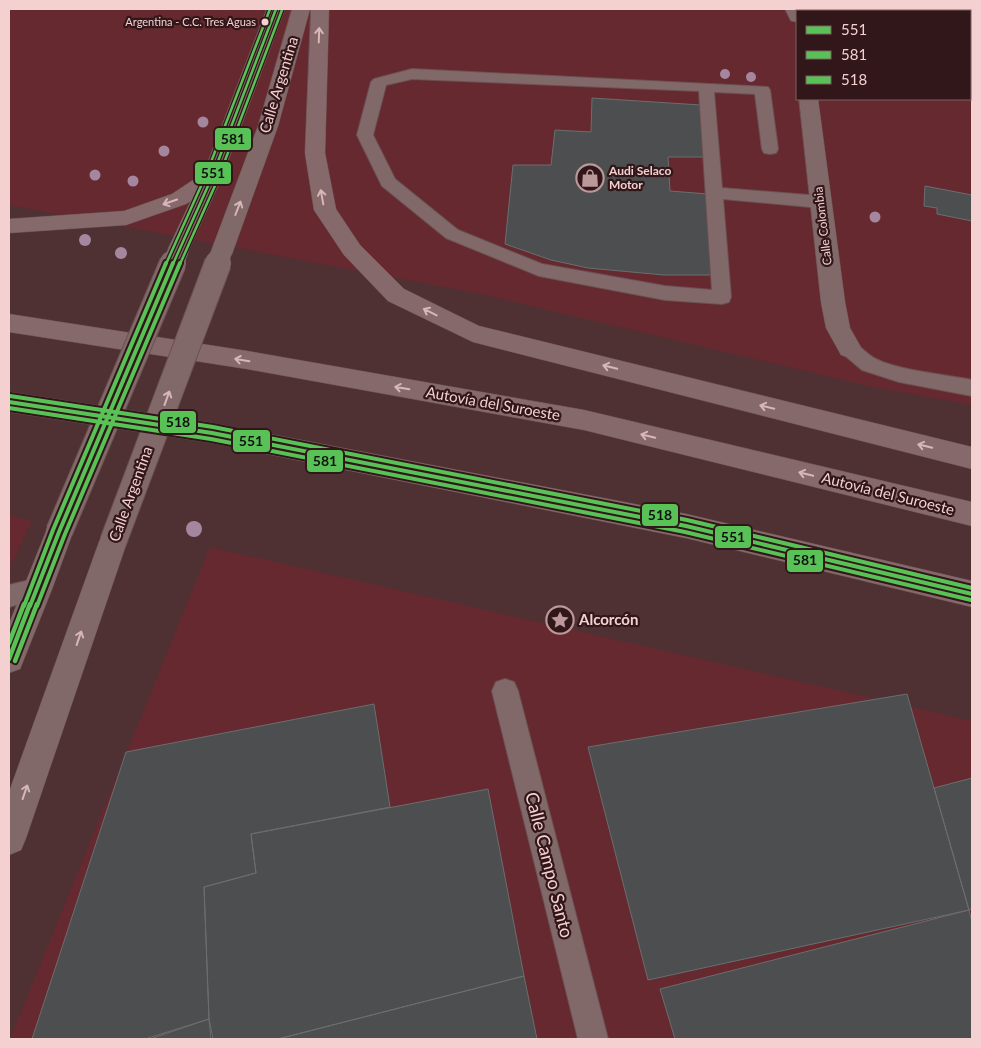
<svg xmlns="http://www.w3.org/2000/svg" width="981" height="1048" viewBox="0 0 981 1048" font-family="Lato,sans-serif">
	<rect width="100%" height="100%" fill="#4f3134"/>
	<path fill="#65292f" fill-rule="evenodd" d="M 9,9 L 972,9 L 972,405 L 868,386 L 481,294 L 9,205 ZM 797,11 L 970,11 L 970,99 L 797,99 Z
		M 9,515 L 32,521 L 9,569 Z
		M 210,547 L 972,721 L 972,1039 L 10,1039 Z"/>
	<path fill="#4c4e50" stroke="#6b6e6f" d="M 844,9 L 935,9 L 936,11 L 914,11 Z
		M 592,98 L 701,105 L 706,157 L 668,157 L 670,191 L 708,194 L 714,275 L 664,275 L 588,268 L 551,260 L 505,244 L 513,165 L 551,165 L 555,130 L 591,132 Z
		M 925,186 L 972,195 L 972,221 L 937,214 L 937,208 L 924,206 Z
		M 907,694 L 969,910 L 648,980 L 588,747 Z
		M 374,704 L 390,807 L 251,834 L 256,873 L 204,887 L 209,1019 L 145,1039 L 32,1039 L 126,752 Z
		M 972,778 L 972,909 L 969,910 L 934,788 Z
		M 488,789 L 524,976 L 278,1039 L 213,1039 L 209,1019 L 204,887 L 256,873 L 251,834 Z
		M 969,910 L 972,922 L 972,1039 L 675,1039 L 660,989 Z
		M 524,976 L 537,1039 L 278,1039 Z
		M 209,1019 L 211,1039 L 150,1039 Z"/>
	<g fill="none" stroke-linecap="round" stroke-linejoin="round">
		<g stroke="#6c5153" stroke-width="2">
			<path id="lane" d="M 412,69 L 768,87 L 770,90 L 778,149 L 776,153 L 770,154 L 764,153 L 762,149 L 755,94 L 714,92 L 722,188 L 821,196 L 827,198 L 830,202 L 827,206 L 821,208 L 723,199 L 731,297 L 729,302 L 722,304 L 665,300 L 539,276 L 446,238 L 382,186 L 357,135 L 371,82 L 374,79 ZM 412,79 L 699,91 L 712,290 L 665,286 L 542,264 L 458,230 L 395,179 L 373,135 L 386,85 Z
				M 850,342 C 861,345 866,354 876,359 C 896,370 948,375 972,380 L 972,396 L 899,382 L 862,370 L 843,354 L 840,349 L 843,344 Z
				M 38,578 L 46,582 L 50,589 L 46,596 L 9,607 L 9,585 Z
				M 505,679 L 514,682 L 518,691 L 608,1039 L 578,1039 L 492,691 L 496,682 Z"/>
		</g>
		<g stroke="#6c5153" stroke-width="1">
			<path id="street" d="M 267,9 L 285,9 L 222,177 L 187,254 L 179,257 L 171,254 L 168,249 L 202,177 Z
				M 292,9 L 310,9 L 278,126 L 232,254 L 229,259 L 221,262 L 213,259 L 210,254 L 258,126 Z
				M 785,9 L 803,9 L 804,11 L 797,11 L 797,22 L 791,21 Z
				M 799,99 L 818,99 L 845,302 L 850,328 L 862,349 L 859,355 L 850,358 L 841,355 L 826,328 L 821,302 Z
				M 59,520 L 69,524 L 73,532 L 52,589 L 20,669 L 9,673 L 9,624 L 49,524 Z
				M 113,530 L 123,533 L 127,542 L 26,838 L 21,850 L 9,855 L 9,792 L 99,542 L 103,533 Z"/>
		</g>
		<g stroke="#6c5153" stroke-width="1">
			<path id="highway" d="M 311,9 L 329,9 L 325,153 L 336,209 L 360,245 L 404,289 L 479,326 L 972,447 L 972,469 L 473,342 L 388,301 L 344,255 L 314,210 L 305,153 Z
				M 212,170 L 219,172 L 222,177 L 219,182 L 186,204 L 126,225 L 9,233 L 9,219 L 124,211 L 172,194 L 205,172 Z
				M 9,314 L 247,351 L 584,410 L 972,502 L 972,526 L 584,430 L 247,369 L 9,332 Z
				M 9,392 L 212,423 L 686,514 L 972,581 L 972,607 L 686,538 L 212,443 L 9,412 Z"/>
		</g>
		<use href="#lane" fill="#81696a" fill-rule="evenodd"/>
		<use href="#street" fill="#81696a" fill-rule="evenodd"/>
		<use href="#highway" fill="#86696b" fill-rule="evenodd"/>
		<g stroke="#6c5153" stroke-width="21" stroke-linecap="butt">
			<path id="street-bridge-far1" d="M 173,264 L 179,249
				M 217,264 L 221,254"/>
		</g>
		<g stroke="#6c5153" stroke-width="28" stroke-linecap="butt">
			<path id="street-bridge" d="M 59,532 L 173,263
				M 113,542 L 218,263"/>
		</g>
		<use href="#street-bridge-far1" stroke="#81696a" stroke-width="20"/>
		<use href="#street-bridge" stroke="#81696a" stroke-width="26"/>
		<g stroke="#311719" stroke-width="5">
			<path id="bus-1-far2" d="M 173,264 L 212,177 L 276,9"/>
		</g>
		<g stroke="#311719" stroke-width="8">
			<path id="bus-1-far1" d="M 9,402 L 212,433 L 686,526 L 972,594
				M 30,606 L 59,532 L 173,263"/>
		</g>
		<g stroke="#311719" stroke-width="8">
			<path id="bus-1" d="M 9,659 L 30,604"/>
		</g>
		<g stroke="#311719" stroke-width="5">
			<path id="bus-2-far2" d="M 180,264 L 218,179 L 282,10"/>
		</g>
		<g stroke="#311719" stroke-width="8">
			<path id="bus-2-far1" d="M 9,408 L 211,439 L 685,532 L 971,600
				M 37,606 L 65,534 L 180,263"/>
		</g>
		<g stroke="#311719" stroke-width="8">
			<path id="bus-2" d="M 15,661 L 37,604"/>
		</g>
		<g stroke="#311719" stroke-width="5">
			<path id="bus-3-far2" d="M 166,264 L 206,175 L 270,9"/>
		</g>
		<g stroke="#311719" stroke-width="8">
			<path id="bus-3-far1" d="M 10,396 L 213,427 L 687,520 L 972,588
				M 24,606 L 53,530 L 166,263"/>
		</g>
		<g stroke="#311719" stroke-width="8">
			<path id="bus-3" d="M 9,643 L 24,604"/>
		</g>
		<use href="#bus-1-far2" stroke="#59c256" stroke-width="2.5"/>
		<use href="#bus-1-far1" stroke="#59c256" stroke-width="4"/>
		<use href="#bus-1" stroke="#59c256" stroke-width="4.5"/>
		<use href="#bus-2-far2" stroke="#59c256" stroke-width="2.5"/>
		<use href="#bus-2-far1" stroke="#59c256" stroke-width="4"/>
		<use href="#bus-2" stroke="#59c256" stroke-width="4.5"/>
		<use href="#bus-3-far2" stroke="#59c256" stroke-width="2.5"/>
		<use href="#bus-3-far1" stroke="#59c256" stroke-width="4"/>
		<use href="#bus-3" stroke="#59c256" stroke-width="4.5"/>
	</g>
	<g fill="#a5869f">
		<circle cx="725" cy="74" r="5"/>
		<circle cx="751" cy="77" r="5"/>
		<circle cx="203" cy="122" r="5.5"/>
		<circle cx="164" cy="151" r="5.5"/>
		<circle cx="95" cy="175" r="5.5"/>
		<circle cx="133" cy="181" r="5.5"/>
		<circle cx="875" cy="217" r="5.5"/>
		<circle cx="85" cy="240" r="6"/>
		<circle cx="121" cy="253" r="6"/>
		<circle cx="194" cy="529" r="8"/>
	</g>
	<defs><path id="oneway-shaft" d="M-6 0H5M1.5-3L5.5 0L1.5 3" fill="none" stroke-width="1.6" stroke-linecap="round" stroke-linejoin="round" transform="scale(1.25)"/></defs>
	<g stroke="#d9b6b8">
		<use href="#oneway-shaft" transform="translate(319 35) rotate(-88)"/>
		<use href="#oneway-shaft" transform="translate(322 197) rotate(-100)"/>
		<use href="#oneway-shaft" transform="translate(170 202) rotate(161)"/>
		<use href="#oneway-shaft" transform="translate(430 312) rotate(-153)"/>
		<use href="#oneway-shaft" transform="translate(242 360) rotate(-171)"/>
		<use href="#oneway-shaft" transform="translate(610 367) rotate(-166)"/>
		<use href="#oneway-shaft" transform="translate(402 388) rotate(-170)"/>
		<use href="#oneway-shaft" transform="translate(767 407) rotate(-166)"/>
		<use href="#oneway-shaft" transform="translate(648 436) rotate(-166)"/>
		<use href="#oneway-shaft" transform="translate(925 446) rotate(-166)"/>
		<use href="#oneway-shaft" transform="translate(806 474) rotate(-166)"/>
	</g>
	<g stroke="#d8b6b7">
		<use href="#oneway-shaft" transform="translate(238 208) rotate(-69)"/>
		<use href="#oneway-shaft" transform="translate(167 398) rotate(-70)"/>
		<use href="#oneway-shaft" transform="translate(79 638) rotate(-71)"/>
		<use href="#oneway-shaft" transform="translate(25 792) rotate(-71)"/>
	</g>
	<defs>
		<g id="shop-ring" transform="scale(1.4375)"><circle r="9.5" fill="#311719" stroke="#bb989a" stroke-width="1.5"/><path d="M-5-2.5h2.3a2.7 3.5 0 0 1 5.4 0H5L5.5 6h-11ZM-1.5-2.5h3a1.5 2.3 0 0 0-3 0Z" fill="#bb989a"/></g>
		<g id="sight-ring" transform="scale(1.4375)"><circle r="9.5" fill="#311719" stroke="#bb989a" stroke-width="1.5"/><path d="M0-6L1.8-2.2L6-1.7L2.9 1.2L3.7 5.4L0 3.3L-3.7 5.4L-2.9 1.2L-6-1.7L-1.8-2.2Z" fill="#bb989a"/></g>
	</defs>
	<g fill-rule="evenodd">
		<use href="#shop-ring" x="590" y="178"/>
		<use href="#sight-ring" x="560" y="620"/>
	</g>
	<circle fill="#f5d0d1" stroke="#311719" stroke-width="2" cx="265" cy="22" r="4.5"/>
	<g text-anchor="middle" stroke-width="4.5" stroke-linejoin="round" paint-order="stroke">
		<g font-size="11" fill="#f5d0d1" stroke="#311719" text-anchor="end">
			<text x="256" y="26">Argentina - C.C. Tres Aguas</text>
		</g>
		<g font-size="12" font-weight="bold" fill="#f5d0d1" stroke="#311719" text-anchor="start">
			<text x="609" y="175">Audi Selaco<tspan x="609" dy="14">Motor</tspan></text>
		</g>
		<g font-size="12" fill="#f5d0d1" stroke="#311719">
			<text transform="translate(823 226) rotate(-97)" y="4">Calle Colombia</text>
		</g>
		<g font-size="15" fill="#f5d0d1" stroke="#311719">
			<text transform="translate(279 85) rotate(-73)" y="5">Calle Argentina</text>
			<text transform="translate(493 404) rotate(10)" y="5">Autovía del Suroeste</text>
			<text transform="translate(131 494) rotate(-70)" y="5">Calle Argentina</text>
			<text transform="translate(888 494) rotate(14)" y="5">Autovía del Suroeste</text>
		</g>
		<g font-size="15" font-weight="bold" fill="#f5d0d1" stroke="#311719" text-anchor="start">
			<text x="579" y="625">Alcorcón</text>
		</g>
		<g font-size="18" fill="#f5d0d1" stroke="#311719">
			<text transform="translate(549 865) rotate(76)" y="6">Calle Campo Santo</text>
		</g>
	</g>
	<g stroke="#311719" stroke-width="2">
		<rect x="214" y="127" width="38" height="24" rx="5" fill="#59c256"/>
		<rect x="194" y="161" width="38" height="24" rx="5" fill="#59c256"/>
		<rect x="159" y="410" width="38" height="24" rx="5" fill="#59c256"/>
		<rect x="232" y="429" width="39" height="24" rx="5" fill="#59c256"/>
		<rect x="306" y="449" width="38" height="24" rx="5" fill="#59c256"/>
		<rect x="641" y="503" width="38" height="24" rx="5" fill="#59c256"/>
		<rect x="714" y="525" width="38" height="24" rx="5" fill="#59c256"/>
		<rect x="786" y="549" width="38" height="24" rx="5" fill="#59c256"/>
	</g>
	<g font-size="14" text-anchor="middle" font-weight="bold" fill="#111">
		<text x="233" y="144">581</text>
		<text x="213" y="178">551</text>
		<text x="178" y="427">518</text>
		<text x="251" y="446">551</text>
		<text x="325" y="466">581</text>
		<text x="660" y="520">518</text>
		<text x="733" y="542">551</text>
		<text x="805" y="565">581</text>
	</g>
	<rect width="981" height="1048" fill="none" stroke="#f5d0d1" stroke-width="20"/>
	<rect x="796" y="10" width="175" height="90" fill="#311719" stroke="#7f6163"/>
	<rect x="806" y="26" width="25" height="8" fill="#59c256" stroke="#7f6163"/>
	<text x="841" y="35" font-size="15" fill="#f5d0d1">551</text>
	<rect x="806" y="51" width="25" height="8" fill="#59c256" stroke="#7f6163"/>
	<text x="841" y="60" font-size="15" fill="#f5d0d1">581</text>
	<rect x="806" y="76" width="25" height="8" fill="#59c256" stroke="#7f6163"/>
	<text x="841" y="85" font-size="15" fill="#f5d0d1">518</text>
</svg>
